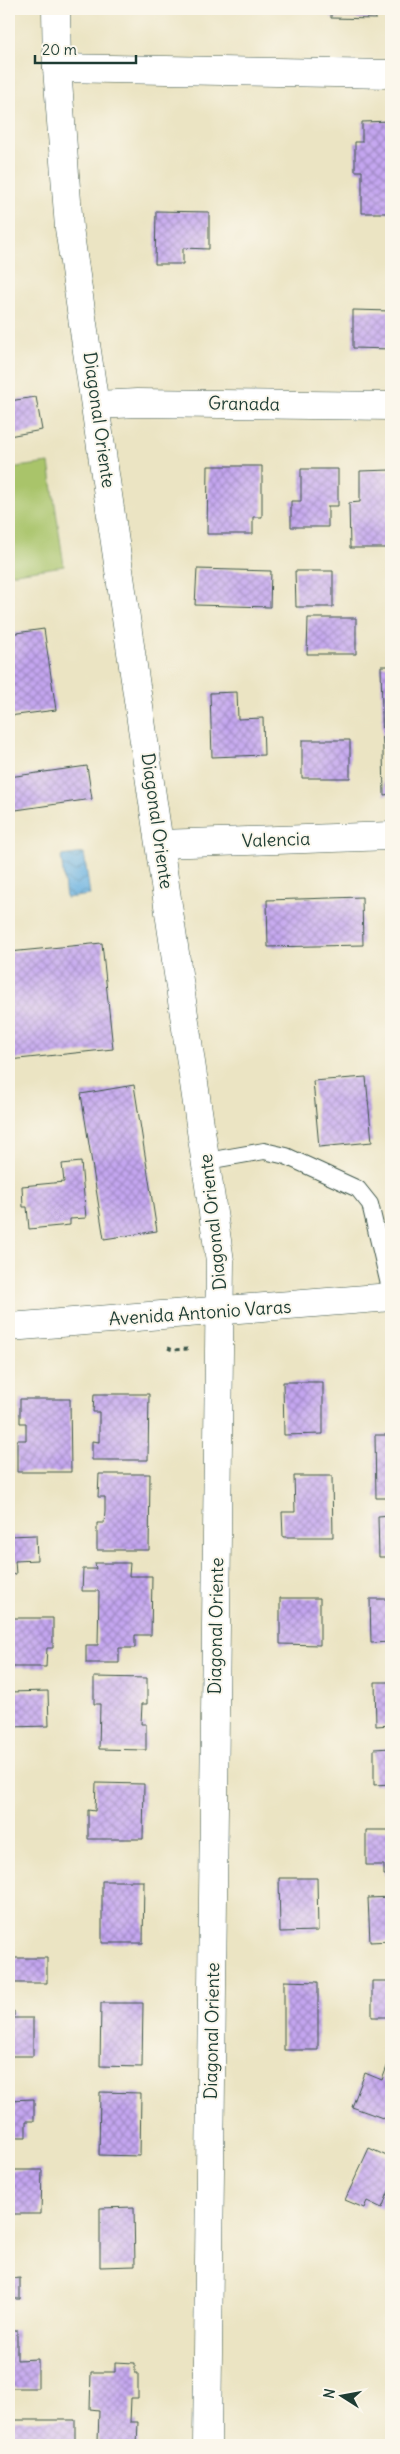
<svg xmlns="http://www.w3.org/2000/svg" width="400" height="2454" viewBox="0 0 400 2454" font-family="Delius,sans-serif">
	<defs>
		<pattern id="water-waves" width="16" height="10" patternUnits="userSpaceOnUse" patternTransform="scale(1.25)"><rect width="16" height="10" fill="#69b1e0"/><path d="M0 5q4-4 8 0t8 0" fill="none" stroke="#5691b6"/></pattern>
		<pattern id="building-cross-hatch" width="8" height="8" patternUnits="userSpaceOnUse" patternTransform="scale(1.25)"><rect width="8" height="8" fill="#c4a6f0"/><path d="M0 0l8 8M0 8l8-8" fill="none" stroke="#9f88c3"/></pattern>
	</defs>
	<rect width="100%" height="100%" fill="#fbf7ec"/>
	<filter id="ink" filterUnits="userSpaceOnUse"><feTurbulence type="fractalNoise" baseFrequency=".02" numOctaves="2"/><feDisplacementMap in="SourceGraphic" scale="10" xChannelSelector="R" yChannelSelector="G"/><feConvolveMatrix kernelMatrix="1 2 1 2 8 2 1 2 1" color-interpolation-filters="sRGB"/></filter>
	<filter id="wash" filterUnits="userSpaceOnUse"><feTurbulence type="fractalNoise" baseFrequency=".0096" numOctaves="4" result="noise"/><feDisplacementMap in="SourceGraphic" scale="20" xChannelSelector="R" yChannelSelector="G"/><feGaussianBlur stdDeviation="1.12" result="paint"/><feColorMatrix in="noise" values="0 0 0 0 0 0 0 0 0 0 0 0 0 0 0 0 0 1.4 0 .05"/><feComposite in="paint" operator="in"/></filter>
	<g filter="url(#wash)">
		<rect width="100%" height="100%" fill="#ebe4c3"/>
		<path fill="#a9c46b" stroke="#648050" d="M 49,463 L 64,566 L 9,574 L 9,468 Z"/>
		<path fill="url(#water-waves)" stroke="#44778a" d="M 84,853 L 90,895 L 66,898 L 61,856 Z"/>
		<g id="blocks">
			<path fill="url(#building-cross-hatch)" d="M 331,9 L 376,9 L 376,19 L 331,18 Z
				M 391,121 L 391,213 L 362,213 L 362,171 L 355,171 L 355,142 L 362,142 L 362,122 Z
				M 156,211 L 209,212 L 209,249 L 183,248 L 183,264 L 155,264 Z
				M 353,310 L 391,311 L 391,349 L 353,348 Z
				M 36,397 L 42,430 L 9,436 L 9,401 Z
				M 208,466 L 262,466 L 262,517 L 253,517 L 253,534 L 207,534 Z
				M 301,469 L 338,469 L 338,506 L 328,506 L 328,527 L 291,527 L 291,501 L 301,501 Z
				M 391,470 L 391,508 L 387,508 L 387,548 L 350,548 L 349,503 L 360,502 L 360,471 Z
				M 197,569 L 271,571 L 270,607 L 195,605 Z
				M 295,571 L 333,571 L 333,607 L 296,607 Z
				M 308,618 L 356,618 L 356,654 L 307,654 Z
				M 44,629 L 56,710 L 9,716 L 9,634 Z
				M 381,666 L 391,666 L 391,794 L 384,795 Z
				M 237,692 L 238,719 L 263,718 L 264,755 L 212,757 L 210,693 Z
				M 302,740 L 350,740 L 350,778 L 302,778 Z
				M 87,766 L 92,799 L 9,811 L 9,777 Z
				M 362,897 L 363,945 L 268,947 L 267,900 Z
				M 102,943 L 113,1049 L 9,1060 L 9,952 Z
				M 366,1077 L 372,1142 L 319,1147 L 313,1081 Z
				M 134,1085 L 157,1231 L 104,1239 L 81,1094 Z
				M 81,1162 L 86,1218 L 70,1219 L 70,1225 L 29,1229 L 27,1207 L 23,1207 L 22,1186 L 64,1182 L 62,1164 Z
				M 283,1382 L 323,1382 L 323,1434 L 284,1435 Z
				M 94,1394 L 149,1394 L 148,1460 L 92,1460 L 92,1441 L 99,1442 L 99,1412 L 93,1412 Z
				M 20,1399 L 70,1399 L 71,1472 L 17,1472 L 17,1440 L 26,1440 L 26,1423 L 20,1423 Z
				M 375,1435 L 391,1435 L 391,1498 L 376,1498 Z
				M 99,1474 L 150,1474 L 149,1550 L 97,1550 L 97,1523 L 104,1523 L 105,1512 L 105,1497 L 98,1497 Z
				M 294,1476 L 332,1476 L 333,1537 L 283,1537 L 282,1512 L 295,1512 Z
				M 391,1515 L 391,1557 L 379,1557 L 378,1516 Z
				M 36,1535 L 37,1560 L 15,1561 L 16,1574 L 10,1575 L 11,1593 L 9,1593 L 9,1536 Z
				M 95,1563 L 130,1563 L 129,1576 L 152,1576 L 151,1635 L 135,1635 L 135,1648 L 119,1648 L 119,1663 L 86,1663 L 86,1645 L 98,1645 L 99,1591 L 82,1591 L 83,1569 L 96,1569 Z
				M 280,1598 L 320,1598 L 320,1645 L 280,1644 Z
				M 370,1599 L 391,1599 L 391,1642 L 371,1643 Z
				M 9,1618 L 53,1618 L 53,1648 L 47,1648 L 46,1667 L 9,1667 Z
				M 94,1677 L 147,1678 L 147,1704 L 142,1704 L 141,1724 L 146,1724 L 146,1750 L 99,1749 L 100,1704 L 94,1704 Z
				M 375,1682 L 391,1682 L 391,1725 L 376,1726 Z
				M 48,1691 L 49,1726 L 9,1727 L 9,1692 Z
				M 391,1748 L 391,1784 L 374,1785 L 374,1749 Z
				M 96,1783 L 144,1784 L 143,1839 L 88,1839 L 88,1810 L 95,1811 Z
				M 366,1830 L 391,1830 L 391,1875 L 384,1875 L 384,1865 L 366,1865 Z
				M 279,1878 L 317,1878 L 318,1931 L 280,1932 Z
				M 102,1881 L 144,1881 L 143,1943 L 102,1943 Z
				M 391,1897 L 391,1941 L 370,1942 L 368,1898 Z
				M 9,1937 L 13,1937 L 13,1958 L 47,1958 L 47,1983 L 9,1983 Z
				M 284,1981 L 318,1982 L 318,2050 L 284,2050 Z
				M 372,1981 L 391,1981 L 391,2017 L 372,2017 Z
				M 101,2003 L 143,2003 L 142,2067 L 100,2066 Z
				M 9,2011 L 14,2011 L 14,2018 L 33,2018 L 33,2056 L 9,2056 Z
				M 391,2056 L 391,2121 L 352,2107 L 365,2073 L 382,2080 Z
				M 100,2092 L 141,2093 L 140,2156 L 99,2155 Z
				M 34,2099 L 34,2121 L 26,2121 L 26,2137 L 9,2137 L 9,2100 Z
				M 369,2148 L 391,2158 L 391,2186 L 382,2208 L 367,2201 L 364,2208 L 345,2200 Z
				M 9,2170 L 42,2170 L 41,2214 L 9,2214 Z
				M 134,2207 L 135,2266 L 100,2267 L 100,2208 Z
				M 20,2278 L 20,2299 L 9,2299 L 9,2279 Z
				M 9,2330 L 17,2330 L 17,2360 L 38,2359 L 38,2388 L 9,2388 Z
				M 115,2362 L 135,2363 L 135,2373 L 138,2373 L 138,2398 L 131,2398 L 130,2422 L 138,2422 L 137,2445 L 94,2445 L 94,2442 L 98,2442 L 99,2410 L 90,2409 L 91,2372 L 115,2372 Z
				M 9,2420 L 75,2420 L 75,2445 L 9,2445 Z"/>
		</g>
	</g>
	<g filter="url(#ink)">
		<use href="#blocks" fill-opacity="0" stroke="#3e5649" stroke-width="1"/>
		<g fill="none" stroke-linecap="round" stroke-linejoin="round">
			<g stroke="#3e5649" stroke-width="18">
				<path id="lane" d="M 207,1161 L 264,1151 L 286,1156 L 358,1189 L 370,1204 L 391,1293"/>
			</g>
			<g stroke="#3e5649" stroke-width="29">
				<path id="street" d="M 57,68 L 391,74
					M 97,405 L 137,403 L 391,406
					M 160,844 L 391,836"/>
			</g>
			<g stroke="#3e5649" stroke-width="29">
				<path id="secondary" d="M 56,9 L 57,68 L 69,228 L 220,1261 L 207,2445
					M 9,1327 L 391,1297"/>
			</g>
			<path stroke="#3e5649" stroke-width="3" stroke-dasharray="4 4" stroke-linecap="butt" d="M 168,1348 L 173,1350 L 188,1349"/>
			<use href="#lane" stroke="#fff" stroke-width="16"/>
			<use href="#street" stroke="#fff" stroke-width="28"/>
			<use href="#secondary" stroke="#fff" stroke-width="28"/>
		</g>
	</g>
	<g text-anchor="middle" stroke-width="4" stroke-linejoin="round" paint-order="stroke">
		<g font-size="18" fill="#1f3d34" stroke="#fbf7ec">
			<text transform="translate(244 404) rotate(1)" y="6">Granada</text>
			<text transform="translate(99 420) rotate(82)" y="6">Diagonal Oriente</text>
			<text transform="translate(157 821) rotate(82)" y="6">Diagonal Oriente</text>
			<text transform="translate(276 840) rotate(-2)" y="6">Valencia</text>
			<text transform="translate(213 1222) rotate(-96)" y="6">Diagonal Oriente</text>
			<text transform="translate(200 1313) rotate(-4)" y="6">Avenida Antonio Varas</text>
			<text transform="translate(216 1626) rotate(-89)" y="6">Diagonal Oriente</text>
			<text transform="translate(212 2031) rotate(-89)" y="6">Diagonal Oriente</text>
		</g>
	</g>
	<rect width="400" height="2454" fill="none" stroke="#fbf7ec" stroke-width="30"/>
	<g transform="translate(342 2396) rotate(281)" stroke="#fbf7ec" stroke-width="4" paint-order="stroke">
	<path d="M0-4L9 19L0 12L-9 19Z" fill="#1f3d34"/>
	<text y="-8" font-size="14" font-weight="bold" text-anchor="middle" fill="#1f3d34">N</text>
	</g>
	<path d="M35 55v8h101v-8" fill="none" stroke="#1f3d34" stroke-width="2.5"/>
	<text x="42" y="55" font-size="15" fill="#1f3d34" stroke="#fbf7ec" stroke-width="4" paint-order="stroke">20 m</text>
</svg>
